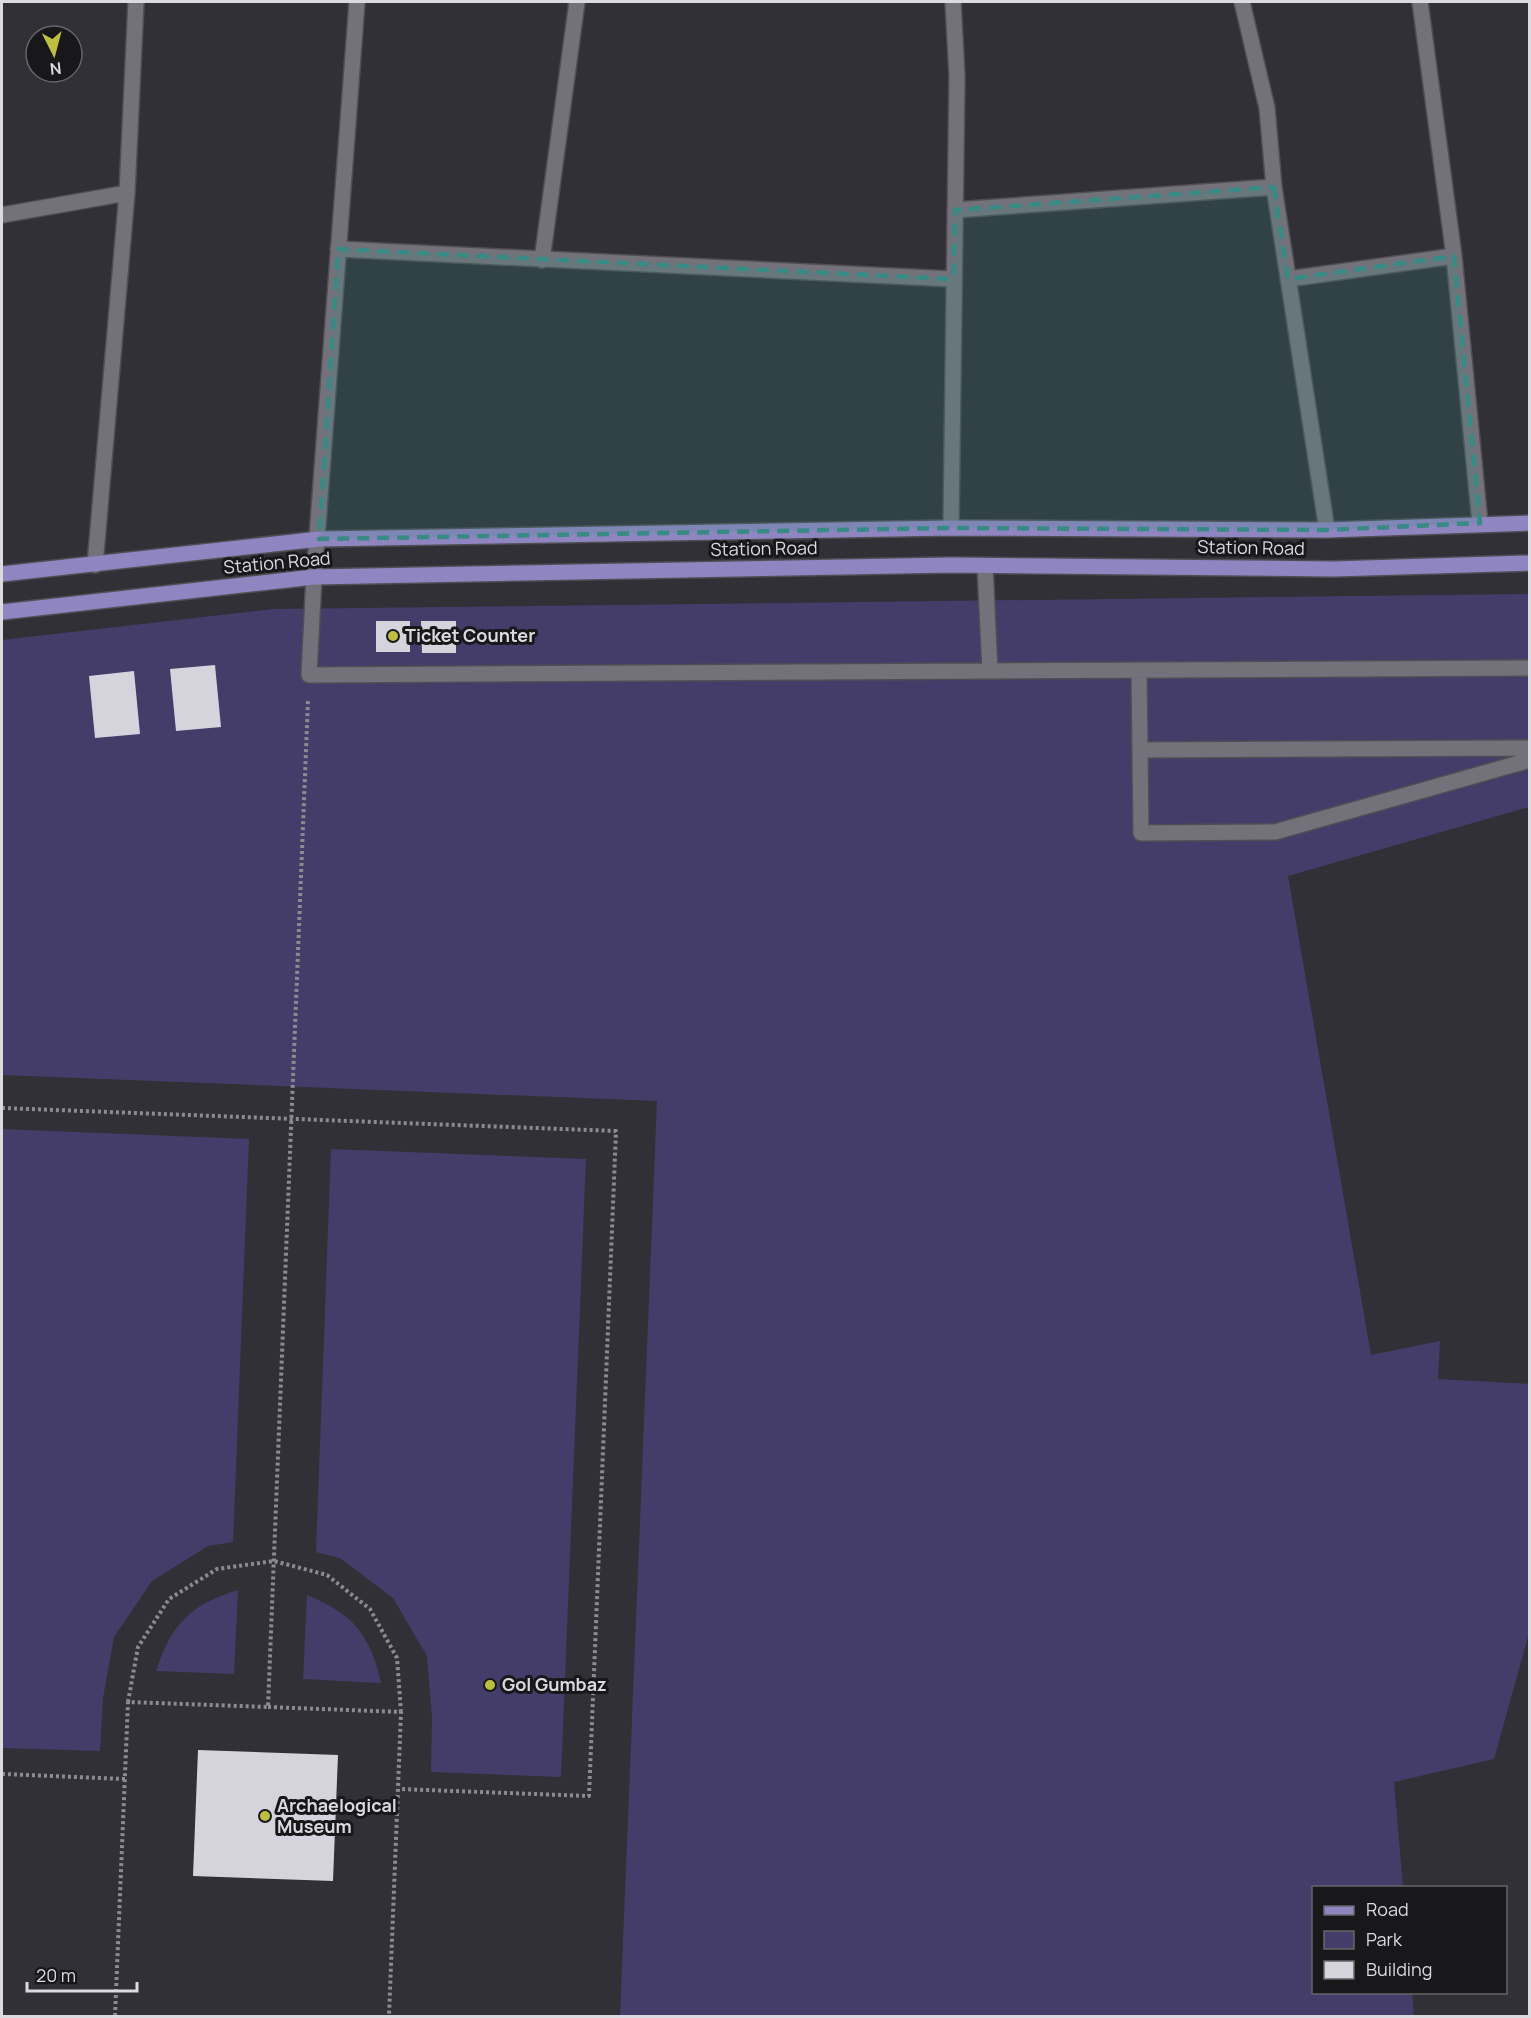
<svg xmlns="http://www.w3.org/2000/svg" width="1531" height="2018" viewBox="0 0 1531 2018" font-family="Manrope,sans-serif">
	<rect width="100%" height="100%" fill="#303036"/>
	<path fill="#443d69" d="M 1529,594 L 1529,807 L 1288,876 L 1371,1355 L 1440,1341 L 1438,1379 L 1529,1384 L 1529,1633 L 1494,1759 L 1394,1782 L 1403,1887 L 1314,1888 L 1314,1992 L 1412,1993 L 1414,2016 L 620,2016 L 657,1101 L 2,1075 L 2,640 L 274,609 Z
		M 2,1129 L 249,1139 L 233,1542 L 208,1546 L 152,1581 L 114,1637 L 103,1698 L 100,1751 L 2,1748 Z
		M 331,1149 L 586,1159 L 561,1777 L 431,1772 L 432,1718 L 427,1656 L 393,1598 L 340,1558 L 316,1552 Z
		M 238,1590 L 234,1674 L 156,1671 C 172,1623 190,1605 238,1590 Z
		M 307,1595 C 353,1614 370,1634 381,1683 L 303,1679 Z"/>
	<path fill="#d5d4dd" d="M 376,621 L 410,621 L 410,652 L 376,652 Z
		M 421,621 L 456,621 L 456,653 L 422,653 Z
		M 215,665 L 221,727 L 176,731 L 170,669 Z
		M 134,671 L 140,734 L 95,738 L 89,676 Z
		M 198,1750 L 338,1755 L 333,1881 L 193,1876 Z"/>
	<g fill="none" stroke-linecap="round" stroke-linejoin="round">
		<g stroke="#4f4e54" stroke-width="18">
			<path id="service" d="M 985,566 L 990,671 L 1530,668
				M 314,577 L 309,675 L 990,671
				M 1139,670 L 1141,833 L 1275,832 L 1530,760
				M 1140,750 L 1530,748"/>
		</g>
		<g stroke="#4f4e54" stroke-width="18">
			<path id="minor" d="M 1242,2 L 1267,108 L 1274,187 L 1327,530
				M 1420,2 L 1454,256 L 1480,523
				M 955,210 L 1274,187
				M 2,215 L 127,193
				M 338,249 L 953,279
				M 542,260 L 577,2
				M 1288,279 L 1454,256
				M 951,528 L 957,76 L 953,2
				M 95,565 L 127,193 L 136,2
				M 314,577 L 357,2"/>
		</g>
		<g stroke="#4f4e54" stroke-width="18">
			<path id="primary" d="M 2,574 L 319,539 L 951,528 L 1327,530 L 1530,523
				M 2,612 L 314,577 L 951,565 L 1333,569 L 1530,563"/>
		</g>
		<path stroke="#8c8b90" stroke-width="4" stroke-dasharray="3 3" stroke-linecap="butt" d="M 2,1108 L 616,1131 L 589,1796 L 399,1789
			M 128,1702 L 138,1647 L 169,1599 L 217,1569 L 274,1561 L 327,1575 L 370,1609 L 397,1658 L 401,1712
			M 268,1707 L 401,1712 L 389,2016
			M 2,1774 L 125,1779
			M 115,2016 L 128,1702 L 268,1707 L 308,700"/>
		<use href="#service" stroke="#73727a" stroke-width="15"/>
		<use href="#minor" stroke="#73727a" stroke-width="15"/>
		<use href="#primary" stroke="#8f85c0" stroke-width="15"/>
	</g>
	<path fill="#388a85" fill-opacity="0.2" stroke="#388a85" stroke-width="4.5" stroke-dasharray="12 8" stroke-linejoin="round" d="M 1274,187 L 1288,279 L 1454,256 L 1480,523 L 1327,530 L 951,528 L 319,539 L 338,249 L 953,279 L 955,210 Z"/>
	<g fill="#bdbf43" stroke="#18181b" stroke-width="2">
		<circle cx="393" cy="636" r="6"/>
		<circle cx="490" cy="1685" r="6"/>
		<circle cx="265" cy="1816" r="6"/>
	</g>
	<g text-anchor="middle" stroke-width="6" stroke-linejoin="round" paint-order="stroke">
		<g font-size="18" fill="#dbdadf" stroke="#18181b">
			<text transform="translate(1251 548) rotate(1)" y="6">Station Road</text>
			<text transform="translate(764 549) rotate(-1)" y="6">Station Road</text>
			<text transform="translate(277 563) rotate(-5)" y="6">Station Road</text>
		</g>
		<g font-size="18" font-weight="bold" fill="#dbdadf" stroke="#18181b" text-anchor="start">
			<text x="405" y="642">Ticket Counter</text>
			<text x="502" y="1691">Gol Gumbaz</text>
			<text x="277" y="1812">Archaelogical<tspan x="277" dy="21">Museum</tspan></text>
		</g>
	</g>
	<rect width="1531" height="2018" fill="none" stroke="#dbdadf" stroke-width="6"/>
	<rect x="1312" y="1886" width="195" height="108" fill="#18181b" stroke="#666669" stroke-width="1.5"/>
	<rect x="1324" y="1906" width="30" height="9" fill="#8f85c0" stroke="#666669" stroke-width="1.5"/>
	<text x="1366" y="1916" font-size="18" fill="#dbdadf">Road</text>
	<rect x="1324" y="1931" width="30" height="18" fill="#443d69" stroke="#666669" stroke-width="1.5"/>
	<text x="1366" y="1946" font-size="18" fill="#dbdadf">Park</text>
	<rect x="1324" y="1961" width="30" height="18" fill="#d5d4dd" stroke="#666669" stroke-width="1.5"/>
	<text x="1366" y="1976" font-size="18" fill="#dbdadf">Building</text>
	<g transform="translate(54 54) rotate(174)"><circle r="28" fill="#18181b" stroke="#666669" stroke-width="1.5"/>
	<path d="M0-4.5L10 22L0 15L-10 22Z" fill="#bdbf43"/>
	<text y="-9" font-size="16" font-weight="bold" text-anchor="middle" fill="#dbdadf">N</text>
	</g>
	<path d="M27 1982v9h110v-9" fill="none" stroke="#dbdadf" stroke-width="3"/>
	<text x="36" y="1982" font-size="18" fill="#dbdadf" stroke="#18181b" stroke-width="4.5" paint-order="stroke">20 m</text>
</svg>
